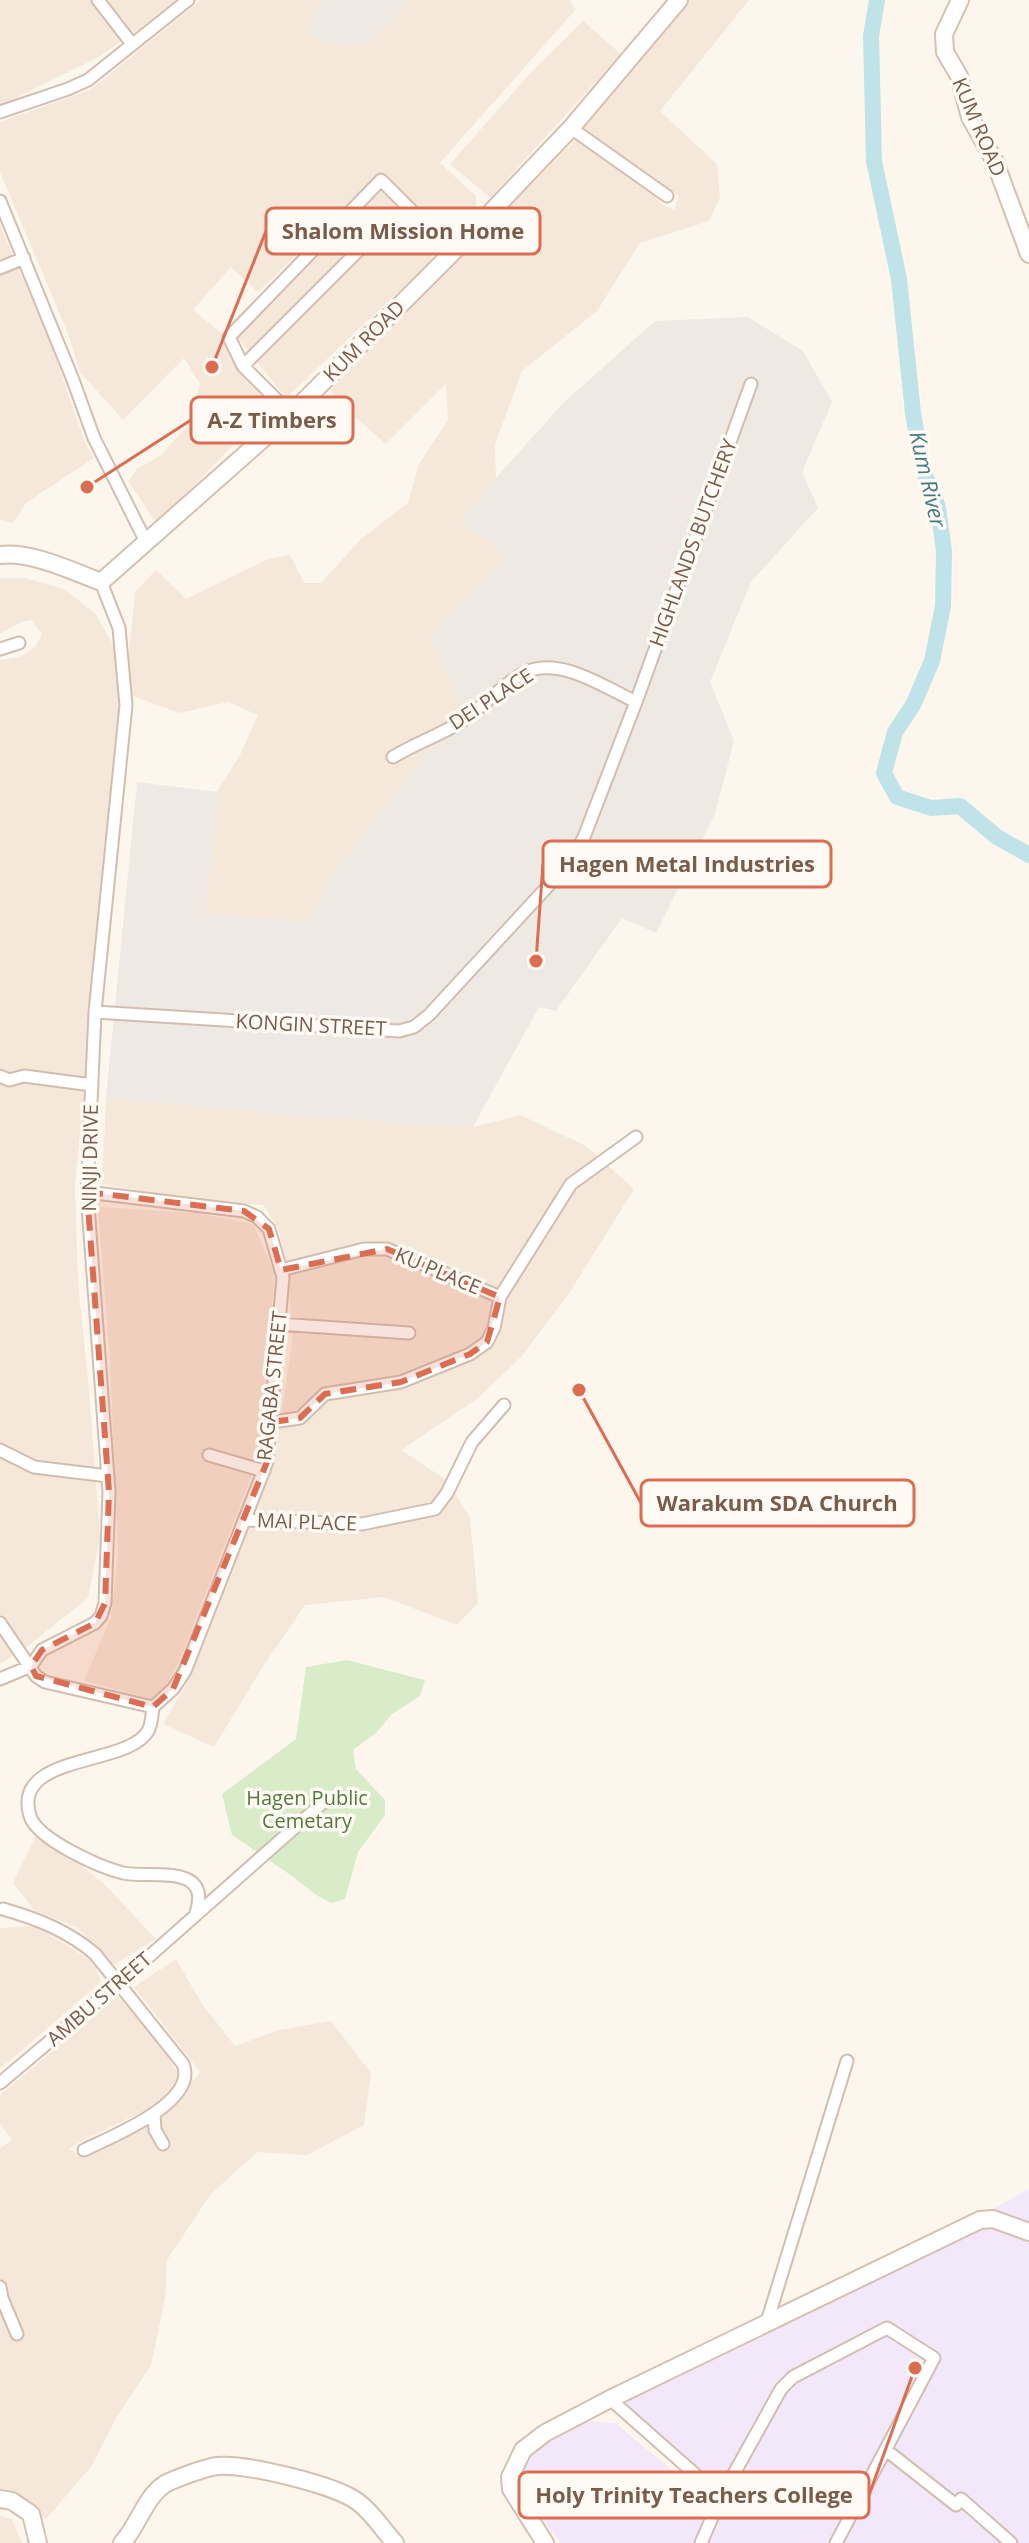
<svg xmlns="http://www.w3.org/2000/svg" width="1029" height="2543" viewBox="0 0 1029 2543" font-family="'Open Sans',sans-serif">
	<rect width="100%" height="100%" fill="#fdf6ec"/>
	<path fill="#f5e8da" d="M 0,0 L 175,0 L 135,32 L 97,58 L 0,106 Z
		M 201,0 L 322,0 L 311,31 L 327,43 L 366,44 L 390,23 L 408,0 L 570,0 L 575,10 L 440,163 L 476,196 L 476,215 L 445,237 L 381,172 L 258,292 L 231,267 L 193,310 L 219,331 L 271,406 L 161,519 L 155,521 L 128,481 L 137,469 L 161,455 L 188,425 L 200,384 L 184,358 L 123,420 L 80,372 L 67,331 L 0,172 L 0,122 L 90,90 Z
		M 688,0 L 749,0 L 660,111 L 717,164 L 720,198 L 709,221 L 640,243 L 597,311 L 522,371 L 495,444 L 496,478 L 462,521 L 507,556 L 430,636 L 463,706 L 332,876 L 309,922 L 206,915 L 217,792 L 240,755 L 258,715 L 228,702 L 179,713 L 125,693 L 135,592 L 156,570 L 186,599 L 268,559 L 290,555 L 304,583 L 321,583 L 360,540 L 408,503 L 419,464 L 448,420 L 446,384 L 386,444 L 333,398 L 332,388 L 576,139 L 642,184 L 663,205 L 674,210 L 679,196 L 582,128 Z
		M 583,21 L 621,54 L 490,198 L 450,164 L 535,68 Z
		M 382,190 L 435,243 L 431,261 L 286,398 L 237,337 Z
		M 0,225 L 49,339 L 84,440 L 94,458 L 26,503 L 13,523 L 0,520 Z
		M 0,578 L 25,578 L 64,589 L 96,614 L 120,657 L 124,724 L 75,1184 L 78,1283 L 89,1388 L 100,1537 L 88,1598 L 28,1646 L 0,1664 L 0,660 L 20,657 L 35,647 L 42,634 L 31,620 L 21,622 L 0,634 Z
		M 106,1097 L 305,1116 L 473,1127 L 521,1115 L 586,1146 L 634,1189 L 568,1295 L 520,1358 L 478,1398 L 401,1450 L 448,1481 L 470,1518 L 478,1603 L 457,1625 L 384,1597 L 305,1605 L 262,1668 L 214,1747 L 163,1724 L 186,1685 L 274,1463 L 292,1343 L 289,1276 L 278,1228 L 263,1205 L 187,1199 L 102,1184 Z
		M 98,1207 L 196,1213 L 253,1224 L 274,1271 L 270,1359 L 259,1457 L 179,1662 L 165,1687 L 150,1699 L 84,1681 L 111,1617 L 118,1556 L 110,1359 Z
		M 35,1837 L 69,1855 L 105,1885 L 156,1939 L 113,1965 L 77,1927 L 35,1911 L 13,1883 Z
		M 36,1926 L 95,1963 L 101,1982 L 0,2069 L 0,1928 Z
		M 176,1959 L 202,2004 L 235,2046 L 279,2030 L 331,2021 L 371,2073 L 364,2125 L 307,2155 L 257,2152 L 210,2195 L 167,2260 L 165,2299 L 151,2365 L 116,2418 L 91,2467 L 46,2519 L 6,2495 L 0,2495 L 0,2148 L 12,2140 L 0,2123 L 0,2095 L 118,1996 L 158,2040 L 180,2077 L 155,2106 L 87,2138 L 69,2149 L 86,2158 L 170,2109 L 200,2072 L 134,1987 Z
		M 0,2516 L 12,2519 L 22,2543 L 0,2543 Z"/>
	<path fill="#efe9e4" d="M 322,0 L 408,0 L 390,23 L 366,44 L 327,43 L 310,32 Z
		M 748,317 L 803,351 L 832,402 L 802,472 L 818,508 L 751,582 L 710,682 L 734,741 L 715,814 L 656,933 L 622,918 L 556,1011 L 539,1007 L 473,1127 L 305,1116 L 106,1097 L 137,782 L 217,792 L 206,915 L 309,922 L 332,876 L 463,706 L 430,636 L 507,556 L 462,521 L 496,478 L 562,404 L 655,321 Z"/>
	<path fill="#f3e8fa" d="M 1029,2189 L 1029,2543 L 561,2543 L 515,2488 L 521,2465 L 542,2442 L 579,2421 L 615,2423 L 723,2512 L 783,2381 L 774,2386 L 720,2487 L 624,2406 L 629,2397 L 801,2315 Z"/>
	<path fill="#d8ecc9" d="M 347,1660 L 425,1680 L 420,1696 L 392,1714 L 376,1733 L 353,1750 L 356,1769 L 385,1800 L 385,1815 L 358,1852 L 345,1899 L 331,1903 L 316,1895 L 295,1878 L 232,1835 L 222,1794 L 296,1739 L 306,1667 Z"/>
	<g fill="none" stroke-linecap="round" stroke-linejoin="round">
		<path stroke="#bfe3e8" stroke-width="16" d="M 877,0 L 871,36 L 874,161 L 899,279 L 913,413 L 923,470 L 938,507 L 944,551 L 943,606 L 932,661 L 913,705 L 895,732 L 884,773 L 897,797 L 931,808 L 960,806 L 997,837 L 1029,855"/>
		<g stroke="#d1beb0" stroke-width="15">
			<path id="street" d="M 98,0 L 132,44
				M 0,112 L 68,89 L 88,80 L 188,0
				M 571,128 L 667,196
				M 0,201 L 73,380 L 94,438 L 147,544
				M 0,268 L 24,258
				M 243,366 L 359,250
				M 291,414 L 243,366 L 229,337 L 381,180 L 453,252
				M 0,649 L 19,643
				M 393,757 C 414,744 438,736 459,723 C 481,709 499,687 522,674 C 557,654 604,687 636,702
				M 95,1012 L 399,1031 L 414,1027 L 429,1015 L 560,873 L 575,854 L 584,837 L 636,702 L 751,384
				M 0,1076 L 9,1080 L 24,1076 L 92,1085
				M 87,1192 L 244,1211 L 257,1217 L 269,1229 L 283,1277 L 267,1462 L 185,1671 L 173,1689 L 153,1707
				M 281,1270 L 364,1249 L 387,1249 L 500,1297
				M 279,1324 L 409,1333
				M 272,1422 L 300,1418 L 325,1394 L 401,1382 L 470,1354 L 487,1342 L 494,1328 L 500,1297 L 571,1184 L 636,1137
				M 0,1450 L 34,1467 L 108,1476
				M 209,1455 L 264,1471
				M 244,1520 L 362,1524 L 435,1509 L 447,1493 L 472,1442 L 504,1405
				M 0,1623 L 36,1676 L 45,1682 L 153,1707 C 152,1714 152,1724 148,1731 C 127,1767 11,1753 30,1816 C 37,1839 99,1867 123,1873 C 151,1879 212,1862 196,1913
				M 0,1679 L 31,1666 L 42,1650 L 95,1623 L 101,1616 L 105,1603 L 109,1492 L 87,1192 L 95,1012 L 126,705 L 119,628 L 101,582
				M 3,1909 C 38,1919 68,1931 95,1954 L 183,2064 C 199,2102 111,2137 84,2150
				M 0,2083 L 119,1983 L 327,1799
				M 154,2114 L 155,2130 L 163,2144
				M 0,2287 L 2,2298 L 17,2334
				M 767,2322 L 847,2061
				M 610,2399 L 721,2497
				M 886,2450 L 956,2505 L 961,2499 L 1011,2543
				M 701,2543 L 721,2497 L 781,2389 L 793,2377 L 887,2328 L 934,2358 L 836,2543"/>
		</g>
		<g stroke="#d6c0b0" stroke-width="20">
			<path id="secondary" d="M 960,0 L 944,34 L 945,52 L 959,76 L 970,117 L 995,162 L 1029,254
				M 0,555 C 31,551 72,571 101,582 L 291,414 L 453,252 L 571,128 L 679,0
				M 0,2499 L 12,2501 L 31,2514 L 38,2543
				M 122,2543 C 138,2526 145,2497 165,2484 C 174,2479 207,2467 217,2466 C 245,2463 336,2485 358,2502 C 374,2514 382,2529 395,2543
				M 545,2543 L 511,2489 L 510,2477 L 523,2450 L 545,2433 L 610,2399 L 980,2220 L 993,2219 L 1029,2232"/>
		</g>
		<use href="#street" stroke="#fff" stroke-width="11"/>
		<use href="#secondary" stroke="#fff" stroke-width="16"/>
	</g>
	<path fill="#dc6d51" fill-opacity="0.2" stroke="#dc6d51" stroke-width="6" stroke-dasharray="16 10" stroke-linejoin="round" d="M 87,1192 L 244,1211 L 269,1229 L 281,1270 L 387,1249 L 500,1297 L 487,1342 L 470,1354 L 401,1382 L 325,1394 L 300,1418 L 272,1422 L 267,1462 L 173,1689 L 153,1707 L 36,1676 L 31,1666 L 42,1650 L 95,1623 L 105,1603 L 109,1492 Z"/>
	<g text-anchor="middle" stroke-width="7" stroke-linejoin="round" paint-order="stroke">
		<g font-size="20" fill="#7a5c4d" stroke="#fffaf3">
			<text transform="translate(979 127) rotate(67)" y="7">KUM ROAD</text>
			<text transform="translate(364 341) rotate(-45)" y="7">KUM ROAD</text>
			<text transform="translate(693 543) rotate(-70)" y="7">HIGHLANDS BUTCHERY</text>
			<text transform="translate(491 699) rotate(-33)" y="7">DEI PLACE</text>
			<text transform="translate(311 1025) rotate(3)" y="7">KONGIN STREET</text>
			<text transform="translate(90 1158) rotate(-89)" y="7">NINJI DRIVE</text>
			<text transform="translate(438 1271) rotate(23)" y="7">KU PLACE</text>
			<text transform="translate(272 1386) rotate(-84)" y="7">RAGABA STREET</text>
			<text transform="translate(307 1522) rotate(2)" y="7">MAI PLACE</text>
			<text transform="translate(99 1999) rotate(-41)" y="7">AMBU STREET</text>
		</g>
		<g font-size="20" fill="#537a41" stroke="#fffaf3">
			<text x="307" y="1805">Hagen Public<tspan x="307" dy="23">Cemetary</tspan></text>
		</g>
		<g font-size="22" font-style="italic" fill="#437c86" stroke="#fffaf3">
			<text transform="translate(928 479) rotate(77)" y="8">Kum River</text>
		</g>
	</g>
	<path fill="none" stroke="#dc6d51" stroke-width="3" d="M212 367L266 231M87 487L191 420M536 961L543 864M579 1390L641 1503M915 2368L869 2495"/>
	<g fill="#dc6d51" stroke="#fffaf3" stroke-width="3">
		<circle cx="212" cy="367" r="8"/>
		<circle cx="87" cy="487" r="8"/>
		<circle cx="536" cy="961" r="8"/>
		<circle cx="579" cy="1390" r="8"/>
		<circle cx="915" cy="2368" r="8"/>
	</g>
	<g fill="#fffaf3" stroke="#dc6d51" stroke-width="3">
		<rect x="266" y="208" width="274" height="46" rx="8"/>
		<rect x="191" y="397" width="162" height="46" rx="8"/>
		<rect x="543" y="841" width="288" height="46" rx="8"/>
		<rect x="641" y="1480" width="273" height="46" rx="8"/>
		<rect x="519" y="2472" width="350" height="46" rx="8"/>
	</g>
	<g font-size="22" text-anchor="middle" font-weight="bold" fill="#7a5c4d">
		<text x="403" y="239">Shalom Mission Home</text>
		<text x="272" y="428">A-Z Timbers</text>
		<text x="687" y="872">Hagen Metal Industries</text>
		<text x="777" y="1511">Warakum SDA Church</text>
		<text x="694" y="2503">Holy Trinity Teachers College</text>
	</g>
</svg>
